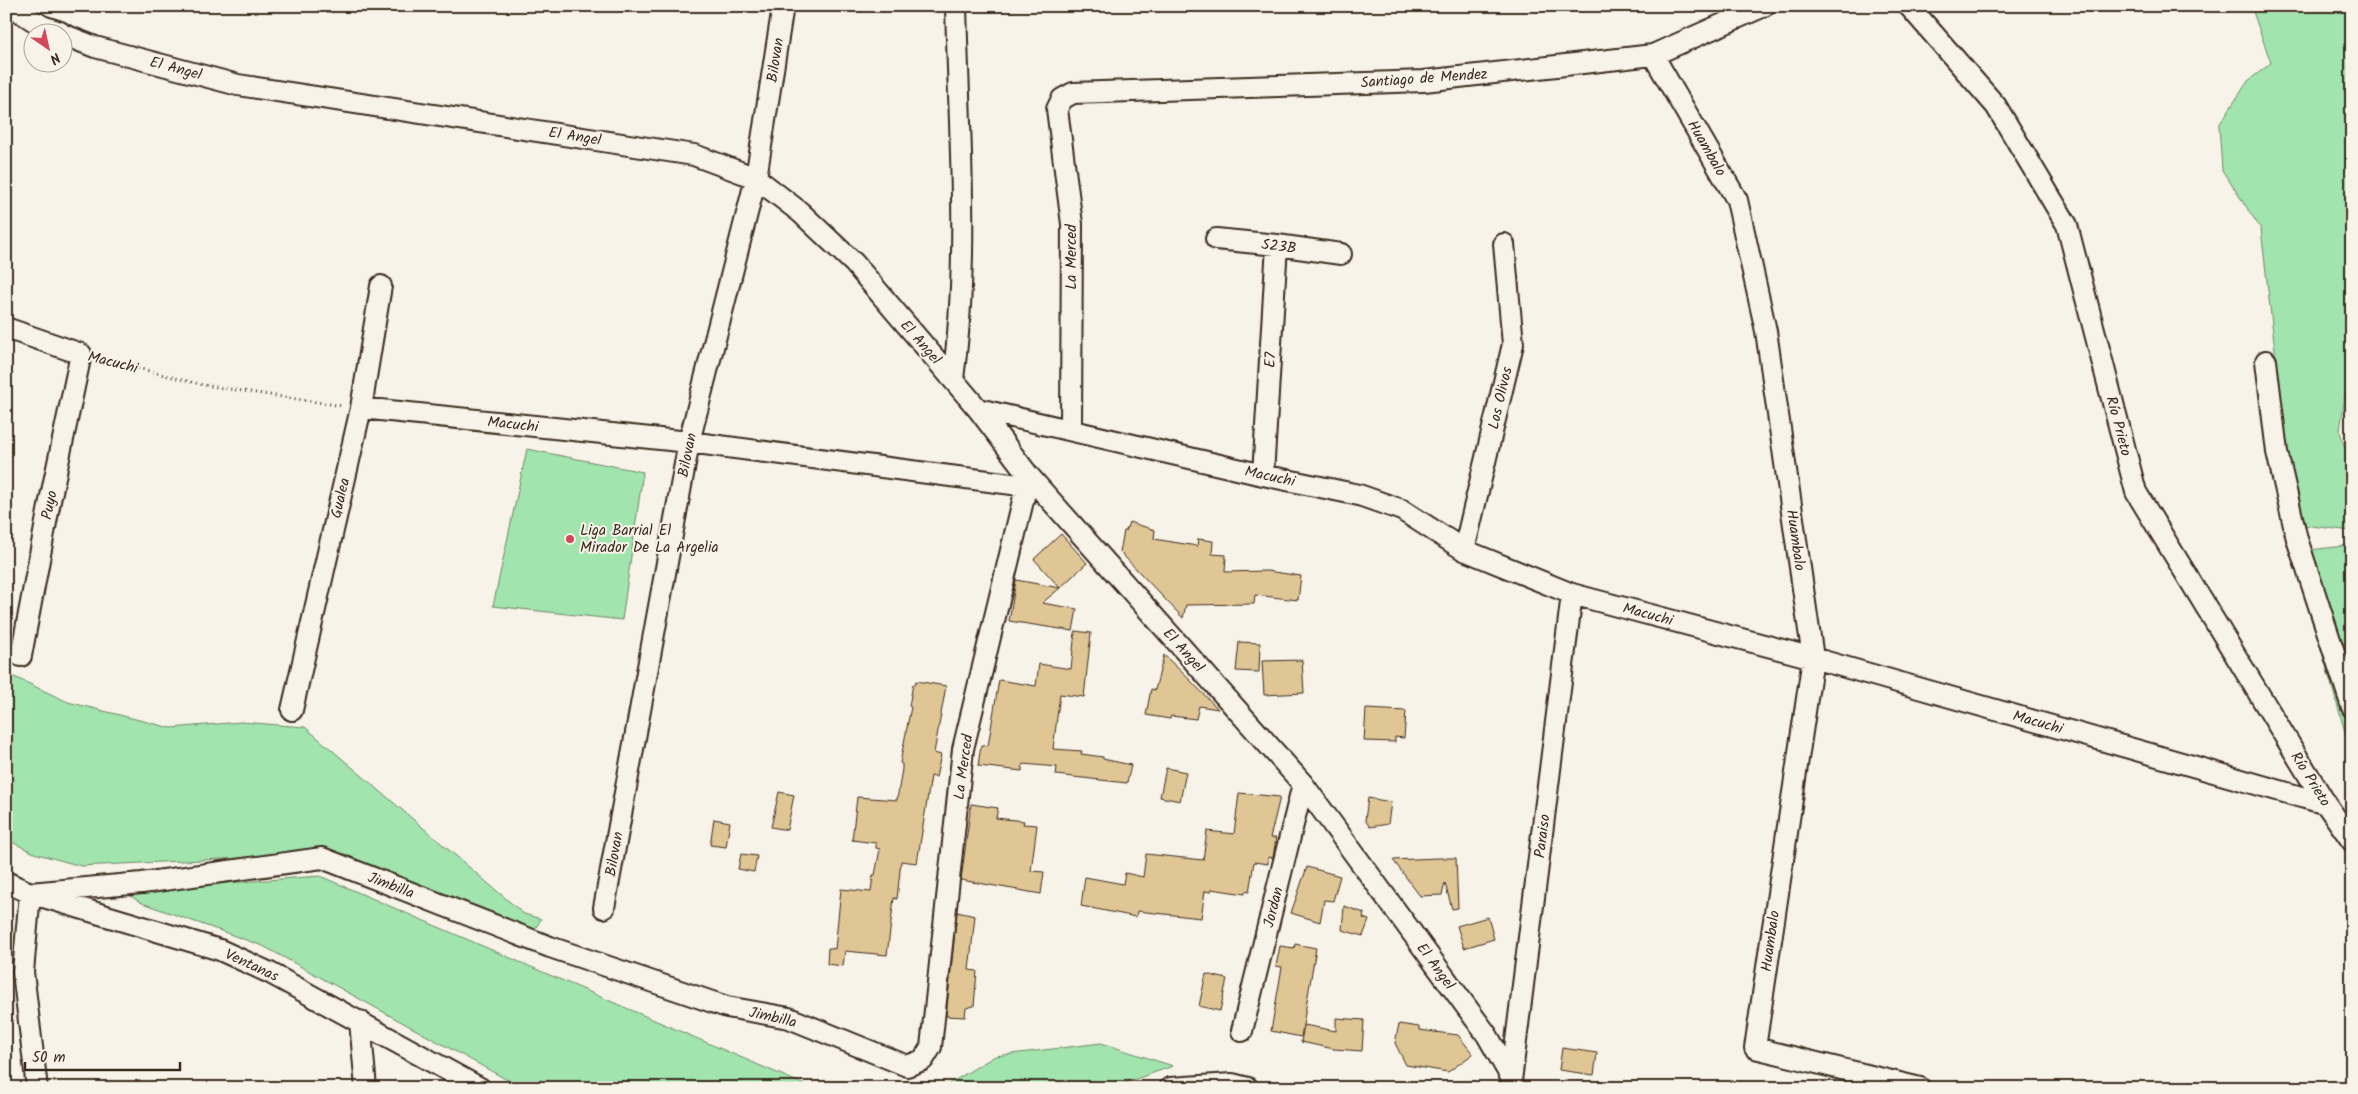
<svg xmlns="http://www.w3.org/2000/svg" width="2358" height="1094" viewBox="0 0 2358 1094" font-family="Kalam,sans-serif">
	<rect width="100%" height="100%" fill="#f7f3e8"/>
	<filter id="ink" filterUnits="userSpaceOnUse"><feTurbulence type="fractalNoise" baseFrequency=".02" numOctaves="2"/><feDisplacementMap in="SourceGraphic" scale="10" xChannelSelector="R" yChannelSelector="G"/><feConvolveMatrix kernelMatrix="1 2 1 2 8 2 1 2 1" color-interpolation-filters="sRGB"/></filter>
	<g filter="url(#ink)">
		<path fill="#a1e4ae" stroke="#6e8766" d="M 2251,6 L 2352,6 L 2352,347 L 2340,431 L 2352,474 L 2352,531 L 2295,524 L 2261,229 L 2222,170 L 2219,125 L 2248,81 L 2271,63 Z
			M 527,449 L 643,472 L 622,620 L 493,606 Z
			M 2352,545 L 2352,756 L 2293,552 Z
			M 6,673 L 68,702 L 171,728 L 241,722 L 305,727 L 524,914 L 541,919 L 530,938 L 322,854 L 81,866 L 34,853 L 6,839 Z
			M 320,876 L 812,1088 L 522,1088 L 263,946 L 142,903 L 122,891 Z
			M 1101,1043 L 1173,1066 L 1110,1088 L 942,1088 L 995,1056 Z"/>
		<path fill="#e0c695" stroke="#3b2a1e" d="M 1129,522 L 1155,530 L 1154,539 L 1197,546 L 1198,539 L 1213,541 L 1212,554 L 1226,555 L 1225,572 L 1267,571 L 1301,576 L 1298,600 L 1255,595 L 1254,604 L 1186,605 L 1183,618 L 1120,552 L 1124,531 L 1126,531 Z
			M 1061,534 L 1087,563 L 1060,588 L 1034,559 Z
			M 1016,580 L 1060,588 L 1042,603 L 1077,609 L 1073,631 L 1009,621 Z
			M 1075,631 L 1091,633 L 1084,697 L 1060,694 L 1053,749 L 1082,751 L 1081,754 L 1103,757 L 1103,759 L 1131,765 L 1127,783 L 1056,775 L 1057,767 L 1023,764 L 1022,771 L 978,766 L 981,745 L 988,746 L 999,680 L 1036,686 L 1039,664 L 1071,669 Z
			M 1239,642 L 1260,643 L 1259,672 L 1236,671 Z
			M 1164,655 L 1189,679 L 1218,709 L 1199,706 L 1196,719 L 1171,716 L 1170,719 L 1146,715 L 1151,689 L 1155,690 Z
			M 1302,660 L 1304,693 L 1264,695 L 1262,661 Z
			M 916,681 L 946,686 L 934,753 L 941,755 L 936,777 L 931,776 L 917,863 L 901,861 L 897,899 L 894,898 L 887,955 L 845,951 L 843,966 L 827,964 L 828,948 L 835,949 L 841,889 L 871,892 L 873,875 L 875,875 L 880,849 L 876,848 L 876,843 L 852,840 L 857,797 L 897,800 L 902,769 L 902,764 L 900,763 L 911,707 L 909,706 L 913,684 L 915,685 Z
			M 1366,709 L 1406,711 L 1404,738 L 1395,737 L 1395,742 L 1364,741 Z
			M 1166,768 L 1186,772 L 1180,801 L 1160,797 Z
			M 779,792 L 794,795 L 787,830 L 771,827 Z
			M 1239,793 L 1280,797 L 1270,838 L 1276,838 L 1273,858 L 1268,857 L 1268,864 L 1254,862 L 1249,892 L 1245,891 L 1245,894 L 1211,889 L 1211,892 L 1205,891 L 1201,918 L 1137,911 L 1136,917 L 1081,906 L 1085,877 L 1123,884 L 1125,873 L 1143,877 L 1146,854 L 1203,860 L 1207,831 L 1234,834 Z
			M 1368,798 L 1391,802 L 1388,824 L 1370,827 L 1365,820 Z
			M 971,804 L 998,808 L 996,818 L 1024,821 L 1023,824 L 1037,825 L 1031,871 L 1044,872 L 1041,894 L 961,880 Z
			M 714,819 L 730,822 L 726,847 L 710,845 Z
			M 741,854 L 757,856 L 754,872 L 738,869 Z
			M 1438,858 L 1456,858 L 1458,908 L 1452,909 L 1445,883 L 1442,895 L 1420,896 L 1393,860 Z
			M 1307,867 L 1340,876 L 1333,901 L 1324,900 L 1320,922 L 1291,913 Z
			M 1344,906 L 1364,913 L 1363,918 L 1369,920 L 1363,936 L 1342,930 Z
			M 957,912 L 975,916 L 969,970 L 977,971 L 974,1006 L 966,1008 L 965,1017 L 946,1016 Z
			M 1488,917 L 1494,939 L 1464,948 L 1457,926 Z
			M 1295,944 L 1316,948 L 1301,1037 L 1271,1031 L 1282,967 L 1276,966 L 1280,946 L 1294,948 Z
			M 1206,974 L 1227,979 L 1220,1011 L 1199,1006 Z
			M 1336,1018 L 1364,1020 L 1362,1051 L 1334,1049 L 1301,1042 L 1304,1025 L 1336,1031 Z
			M 1399,1024 L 1419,1027 L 1419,1030 L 1458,1035 L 1473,1054 L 1448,1072 L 1406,1065 L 1395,1043 Z
			M 1562,1048 L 1597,1053 L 1594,1075 L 1559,1070 Z"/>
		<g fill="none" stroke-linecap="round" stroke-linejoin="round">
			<g stroke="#3b2a1e" stroke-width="24">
				<path id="street" d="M 11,6 L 42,26 L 60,32
					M 1909,6 L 1996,106 L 2067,225 L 2136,492 L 2326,804 L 2352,841
					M 62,34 L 95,47 L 238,85 L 694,155 L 756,178 L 800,212 L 854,263 L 978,409 L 1029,476 L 1303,784 L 1487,1035 L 1511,1077
					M 1653,55 L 1737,200 L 1766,331 L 1813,658 L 1755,1048 L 1920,1088
					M 1216,239 L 1277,245 L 1341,254
					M 6,328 L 81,354 L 50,501 L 21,656
					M 2266,361 L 2277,452 L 2297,539 L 2352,707
					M 953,378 C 970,256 959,130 956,6
					M 361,408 L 689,442 L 1027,486
					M 978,409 L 1263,475 L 1359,495 L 1402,510 L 1464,550 L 1572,594 L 1813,658 L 2326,804
					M 1071,429 L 1072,224 L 1057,109 L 1062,99 L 1073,93 L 1424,81 L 1653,55 L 1764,6
					M 1263,475 L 1277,245
					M 1464,550 L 1513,344 L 1504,244
					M 292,710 L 361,408 L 381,286
					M 6,882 L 30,893 L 220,950 L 270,973 L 480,1088
					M 30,893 L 142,883 L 322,858 L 550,947 L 727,1007 L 789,1018 L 907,1066 L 923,1060 L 931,1047 L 963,749 L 1029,476
					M 30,893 L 23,972 L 37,1088
					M 604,908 L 689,442 L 756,178 L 783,6
					M 360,1021 L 366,1088
					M 1242,1031 L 1303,784
					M 1511,1081 L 1572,594
					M 1170,1088 L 1232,1084 L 1248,1088"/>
			</g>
			<path stroke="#3b2a1e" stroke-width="3" stroke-dasharray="1 4" stroke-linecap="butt" d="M 99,358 L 203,385 L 343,406"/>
			<use href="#street" stroke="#f7f3e8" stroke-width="20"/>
		</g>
	</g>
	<circle fill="#d1495b" stroke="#f7f3e8" stroke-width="2" cx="570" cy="539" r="5"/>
	<g text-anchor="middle" stroke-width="4" stroke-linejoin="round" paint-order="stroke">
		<g font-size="15" fill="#3b2a1e" stroke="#f7f3e8">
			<text transform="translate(775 60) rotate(-81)" y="5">Bilovan</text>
			<text transform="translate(176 68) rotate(15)" y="5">El Angel</text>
			<text transform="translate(1424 78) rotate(-4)" y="5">Santiago de Mendez</text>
			<text transform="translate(575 136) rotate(9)" y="5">El Angel</text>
			<text transform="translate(1707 148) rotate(60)" y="5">Huambalo</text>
			<text transform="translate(1279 246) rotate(7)" y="5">S23B</text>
			<text transform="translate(1071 257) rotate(-90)" y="5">La Merced</text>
			<text transform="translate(921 342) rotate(49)" y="5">El Angel</text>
			<text transform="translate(1270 360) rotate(-87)" y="5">E7</text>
			<text transform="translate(113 362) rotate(14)" y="5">Macuchi</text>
			<text transform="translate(1500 398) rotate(-77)" y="5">Los Olivos</text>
			<text transform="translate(513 424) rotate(6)" y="5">Macuchi</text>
			<text transform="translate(2119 426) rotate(75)" y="5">Río Prieto</text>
			<text transform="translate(687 455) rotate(-79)" y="5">Bilovan</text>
			<text transform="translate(1270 476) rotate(12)" y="5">Macuchi</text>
			<text transform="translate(340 498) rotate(-77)" y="5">Gualea</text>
			<text transform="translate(49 505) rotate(-79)" y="5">Puyo</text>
			<text transform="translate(1796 540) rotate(82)" y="5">Huambalo</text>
			<text transform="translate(1648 614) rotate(15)" y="5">Macuchi</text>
			<text transform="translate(1184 650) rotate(48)" y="5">El Angel</text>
			<text transform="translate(2038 722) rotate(16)" y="5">Macuchi</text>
			<text transform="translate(963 767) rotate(-82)" y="5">La Merced</text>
			<text transform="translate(2311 779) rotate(58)" y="5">Río Prieto</text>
			<text transform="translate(1542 836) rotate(-83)" y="5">Paraiso</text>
			<text transform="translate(614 854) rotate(-80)" y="5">Bilovan</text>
			<text transform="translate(391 885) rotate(21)" y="5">Jimbilla</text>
			<text transform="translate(1273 907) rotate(-76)" y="5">Jordan</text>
			<text transform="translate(1770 941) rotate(-82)" y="5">Huambalo</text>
			<text transform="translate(252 965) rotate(25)" y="5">Ventanas</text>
			<text transform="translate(1436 966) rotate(54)" y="5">El Angel</text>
			<text transform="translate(773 1017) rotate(13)" y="5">Jimbilla</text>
		</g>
		<g font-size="15" fill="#3b2a1e" stroke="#f7f3e8" text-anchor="start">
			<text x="580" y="535">Liga Barrial El<tspan x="580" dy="17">Mirador De La Argelia</tspan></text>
		</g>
	</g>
	<rect width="2358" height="1094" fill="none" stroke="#f7f3e8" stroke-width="25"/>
	<rect x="12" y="12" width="2333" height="1069" fill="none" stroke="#3b2a1e" stroke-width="2" filter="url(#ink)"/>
	<g transform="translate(48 48) rotate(146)"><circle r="24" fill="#f7f3e8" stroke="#aca397"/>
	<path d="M0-4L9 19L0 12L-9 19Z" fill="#d1495b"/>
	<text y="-8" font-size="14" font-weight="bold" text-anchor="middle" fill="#3b2a1e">N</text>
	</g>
	<path d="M25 1062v8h155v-8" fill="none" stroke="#3b2a1e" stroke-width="2.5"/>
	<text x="32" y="1062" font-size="15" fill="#3b2a1e" stroke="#f7f3e8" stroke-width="4" paint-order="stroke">50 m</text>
</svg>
